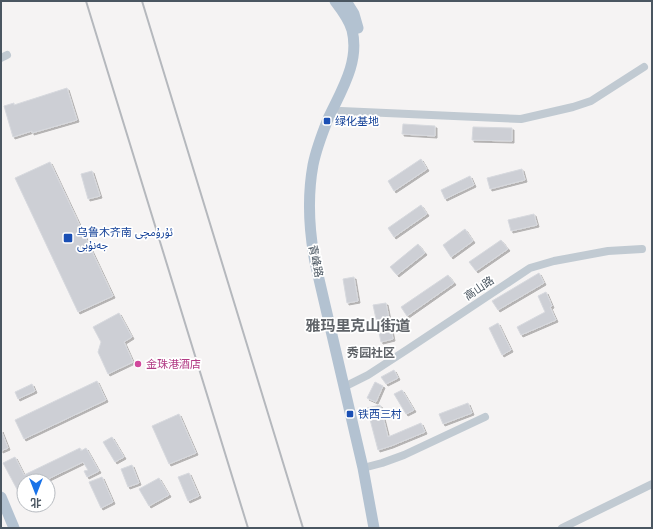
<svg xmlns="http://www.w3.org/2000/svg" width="653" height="529" viewBox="0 0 653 529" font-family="'Varela Round','Noto Sans Arabic','Noto Sans SC',sans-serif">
	<defs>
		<filter id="shadow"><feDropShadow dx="2" dy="2" stdDeviation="0" flood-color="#0004"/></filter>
	</defs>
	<rect width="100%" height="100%" fill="#f5f3f3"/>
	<path fill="#cdcfd5" stroke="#d7d9de" filter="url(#shadow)" d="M 67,88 L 77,120 L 32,133 L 32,131 L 13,137 L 4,106 L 14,103 L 14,105 Z
		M 403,124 L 435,126 L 435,136 L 402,134 Z
		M 473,127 L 512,128 L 512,141 L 472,140 Z
		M 421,159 L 427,169 L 394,191 L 388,181 Z
		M 50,162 L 113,296 L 78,312 L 15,178 Z
		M 522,169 L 525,180 L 490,189 L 487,178 Z
		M 92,171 L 100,196 L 88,199 L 81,174 Z
		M 470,176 L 474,185 L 445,199 L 441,190 Z
		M 421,205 L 427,214 L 394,237 L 388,228 Z
		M 534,214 L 537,225 L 511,231 L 508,220 Z
		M 465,229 L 473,241 L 451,257 L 443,245 Z
		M 501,240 L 508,249 L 476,271 L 469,262 Z
		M 418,244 L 425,253 L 397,275 L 390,267 Z
		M 539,273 L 544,283 L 498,310 L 492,301 Z
		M 448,275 L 454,283 L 407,316 L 401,307 Z
		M 354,277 L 358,301 L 347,303 L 343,279 Z
		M 546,292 L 552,306 L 550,307 L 556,320 L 521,335 L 517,327 L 545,312 L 538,296 Z
		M 386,303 L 393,339 L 381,342 L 373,305 Z
		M 119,313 L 132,337 L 124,342 L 133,362 L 108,374 L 98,352 L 101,342 L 93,327 Z
		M 498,323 L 511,350 L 502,355 L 489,328 Z
		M 394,370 L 398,378 L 386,384 L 381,377 Z
		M 97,381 L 106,400 L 24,439 L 15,420 Z
		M 375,382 L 383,386 L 376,402 L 367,398 Z
		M 32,384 L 35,391 L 18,399 L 15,392 Z
		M 402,390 L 414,410 L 406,414 L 394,394 Z
		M 468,403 L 472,413 L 443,424 L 439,414 Z
		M 380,405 L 388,437 L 421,423 L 425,432 L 391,446 L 378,450 L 367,408 Z
		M 179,414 L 196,453 L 169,464 L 152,426 Z
		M 1,430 L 8,448 L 1,451 Z
		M 112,437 L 124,457 L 115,462 L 103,442 Z
		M 80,448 L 81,451 L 86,448 L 99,471 L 87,477 L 84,471 L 88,470 L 83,462 L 44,481 L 24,481 L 24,491 L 19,493 L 3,463 L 15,457 L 24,475 Z
		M 132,465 L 139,483 L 128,487 L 121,469 Z
		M 189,473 L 199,496 L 188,501 L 178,477 Z
		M 102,477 L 113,502 L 101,508 L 89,482 Z
		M 159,478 L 169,495 L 149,506 L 139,489 Z"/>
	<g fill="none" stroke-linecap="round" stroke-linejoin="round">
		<path stroke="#c1cad2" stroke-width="8" d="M 1,58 L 7,55
			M 341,111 L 521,119 L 573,107 L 591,101 L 644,67
			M 344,387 L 368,375 L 408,349 L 530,268 L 554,261 L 608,251 L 642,249
			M 363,468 L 382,463 L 404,455 L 485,417
			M 562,528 L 652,484"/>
		<path stroke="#b3c2d1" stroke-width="11" d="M 335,1 C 342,10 349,19 352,30 C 360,62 341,91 328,119 C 322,134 316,150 313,165 C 307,198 309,230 315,262 L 363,468 L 374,528
			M 346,1 L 354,14 L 358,28
			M 1,497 L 14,528"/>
		<path stroke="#b5b8bd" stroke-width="2" d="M 86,1 L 248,528
			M 142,1 L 303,528"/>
	</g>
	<g fill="#1a4fb4" stroke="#fff" stroke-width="1.5">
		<rect x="323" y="117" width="8" height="8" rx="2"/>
		<rect x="63" y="233" width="10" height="10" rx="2"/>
		<rect x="346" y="410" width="8" height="8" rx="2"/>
	</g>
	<circle fill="#d1479c" stroke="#fff" stroke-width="1.5" cx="138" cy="364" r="4"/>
	<g text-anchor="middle" stroke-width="3.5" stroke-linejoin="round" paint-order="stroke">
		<g font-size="11" fill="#164399" stroke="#fff" text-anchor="start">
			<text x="335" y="125">绿化基地</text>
			<text x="77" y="236">乌鲁木齐南 ئۇرۇمچى<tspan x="77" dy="13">جەنۇبى</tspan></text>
			<text x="358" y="418">铁西三村</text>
		</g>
		<g font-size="11" fill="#4a5661" stroke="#fff">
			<text transform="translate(316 261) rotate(78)" y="4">青峰路</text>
			<text transform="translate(479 288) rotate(-34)" y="4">高山路</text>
		</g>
		<g font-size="11" fill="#b23c85" stroke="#fff" text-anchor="start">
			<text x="146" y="368">金珠港酒店</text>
		</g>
		<g font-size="12" font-weight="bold" fill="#5f6368" stroke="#fff">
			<text x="371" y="357">秀园社区</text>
		</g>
		<g font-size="15" font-weight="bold" fill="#5f6368" stroke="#fff">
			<text x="358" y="331">雅玛里克山街道</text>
		</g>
	</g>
	<rect width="653" height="529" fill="none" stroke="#4a5661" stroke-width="4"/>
	<g transform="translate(36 493) rotate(180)"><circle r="19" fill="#ffffff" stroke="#b7bbc0"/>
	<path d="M0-3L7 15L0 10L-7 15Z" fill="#1a73e8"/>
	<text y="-6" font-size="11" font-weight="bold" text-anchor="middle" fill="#4a5661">北</text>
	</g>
</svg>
